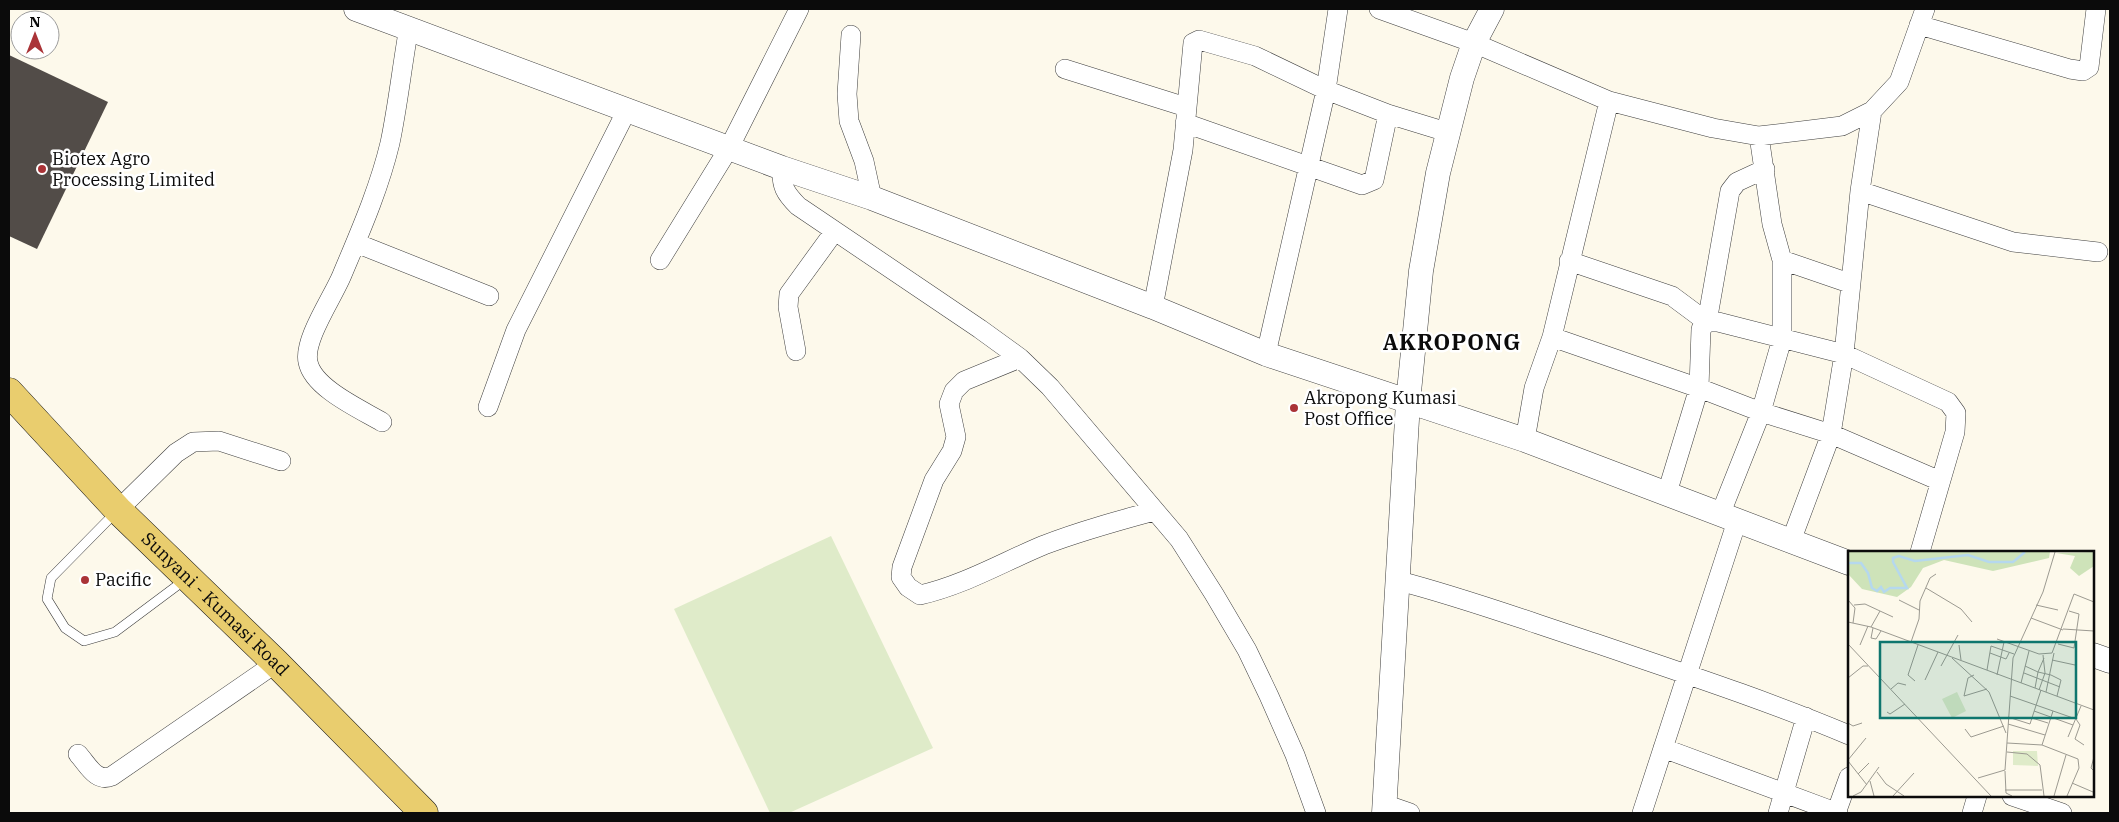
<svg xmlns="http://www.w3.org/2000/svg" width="2119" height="822" viewBox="0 0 2119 822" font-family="'IBM Plex Serif',serif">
	<rect width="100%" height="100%" fill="#fdf9eb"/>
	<path fill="#dfebc9" d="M 831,536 L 933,748 L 789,813 L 770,813 L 674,609 Z"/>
	<path fill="#524c48" d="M 9,55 L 108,102 L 37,249 L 9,236 Z"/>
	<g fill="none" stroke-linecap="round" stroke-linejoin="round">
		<g stroke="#3e3e3e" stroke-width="10">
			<path id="service" d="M 116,512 L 51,578 L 47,599 L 65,628 L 84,641 L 115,632 L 186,579"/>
		</g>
		<g stroke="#3e3e3e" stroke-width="20">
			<path id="minor" d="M 1379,9 L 1474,43 L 1609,101 L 1713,128 L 1759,136 L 1842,126 L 1872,111 L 1899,82 L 1925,9
				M 1919,25 L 2070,69 L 2083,71 L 2089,67 L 2096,9
				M 851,35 L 847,94 L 849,121 L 864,161 L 872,198
				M 1065,69 L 1186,107
				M 1185,123 L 1362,185 L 1374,180 L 1388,114
				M 782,168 C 781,186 785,193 798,206 L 980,329 L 1020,358 L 1050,387 L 1179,539 L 1214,594 L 1247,650 L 1269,696 L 1295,755 L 1316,813
				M 1860,191 L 2013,242 L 2098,252
				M 356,243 L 489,296
				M 660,260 L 729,148 L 799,9
				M 1782,260 L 1849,283
				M 1569,261 L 1672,296 L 1707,322 L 1730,191 L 1737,182 L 1765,169
				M 1153,307 L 1183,150 L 1193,43 L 1199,40 L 1255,56 L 1326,90 L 1388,114 L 1450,133
				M 1552,337 L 1699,388 L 1761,412 L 1831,434 L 1940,481
				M 796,351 L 788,307 L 789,294 L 834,232
				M 1266,354 L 1326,90 L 1338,9
				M 1020,358 L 964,381 L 954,391 L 949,404 L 956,437 L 952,451 L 934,480 L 902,567 L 901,577 L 908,587 L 920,595 C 964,585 1003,562 1044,545 C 1080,531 1117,521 1154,511
				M 488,407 L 516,330 L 627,110
				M 382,422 C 360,409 313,388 308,362 C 303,340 333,297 342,275 C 360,232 379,189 390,143 C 398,105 402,66 409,27
				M 1525,440 L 1534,388 L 1552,337 L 1609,101
				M 1667,493 L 1699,388 L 1701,329 L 1707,322 L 1718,322 L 1844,354 L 1948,402 L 1956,413 L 1955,432 L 1920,552
				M 118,510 L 176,453 L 193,442 L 219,441 L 281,461
				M 1720,515 L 1761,412 L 1782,339 L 1782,260 L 1772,224 L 1759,136
				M 1791,541 L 1831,434 L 1844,354 L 1860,191 L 1872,111
				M 1399,581 C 1465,598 1530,622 1595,643 C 1680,672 1766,700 1849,735
				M 1663,748 L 1838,813
				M 78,754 C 88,765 96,783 112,776 L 276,663
				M 2012,796 L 2062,813
				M 1384,804 L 1410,813
				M 1642,813 L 1737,521
				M 1778,813 L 1806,717
				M 1836,813 L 1849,777
				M 1972,813 L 1977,796"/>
		</g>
		<g stroke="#3e3e3e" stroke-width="25">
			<path id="tertiary" d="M 356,9 L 782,168 L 872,198 L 1153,307 L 1266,354 L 1525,440 L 1849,563
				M 2093,655 L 2110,661
				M 1384,813 L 1408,402 L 1421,271 L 1438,173 L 1462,78 L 1474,43 L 1492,9"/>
		</g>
		<g stroke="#1c1c1c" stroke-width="29">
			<g id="primary">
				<path id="s1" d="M 9,392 L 118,510 L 276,663 L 424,813"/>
			</g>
		</g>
		<use href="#service" stroke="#fff" stroke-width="9"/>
		<use href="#minor" stroke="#fff" stroke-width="19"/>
		<use href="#tertiary" stroke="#fff" stroke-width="24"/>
		<use href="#primary" stroke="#e9cd6e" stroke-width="28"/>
	</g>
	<g fill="#aa3337" stroke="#fff" stroke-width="2">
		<circle cx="42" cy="169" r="5"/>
		<circle cx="1294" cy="408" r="5"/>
		<circle cx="85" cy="580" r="5"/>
	</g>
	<g text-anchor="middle" stroke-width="5" stroke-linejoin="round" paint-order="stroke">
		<g font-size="18" fill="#0b0b0b" stroke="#fff" text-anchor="start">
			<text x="52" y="165">Biotex Agro<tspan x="52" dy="21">Processing Limited</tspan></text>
			<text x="1304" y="404">Akropong Kumasi<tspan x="1304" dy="21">Post Office</tspan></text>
			<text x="95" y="586">Pacific</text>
		</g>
		<g font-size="18" fill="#0b0b0b" stroke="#fff">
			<text dy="6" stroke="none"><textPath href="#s1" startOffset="296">Sunyani - Kumasi Road</textPath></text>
		</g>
		<g font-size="22" font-weight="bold" letter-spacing="1" fill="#0b0b0b" stroke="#fff">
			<text x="1452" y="350">AKROPONG</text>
		</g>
	</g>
	<g transform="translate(1848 551)">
		<rect width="246" height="246" fill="#fdf9eb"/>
		<path d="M 0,1 L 202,1 L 201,7 L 145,20 L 96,9 L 75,17 L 63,36 L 49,46 L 14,38 L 0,23 ZM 246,1 L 246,15 L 231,25 L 222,17 L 227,5 L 208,2 Z" fill="#cee3b9"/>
		<path d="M 109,141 L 118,160 L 104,167 L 94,148 ZM 165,200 L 189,200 L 190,215 L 165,214 Z" fill="#dfebc9"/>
		<path fill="none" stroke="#b5d8ee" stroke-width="2.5" d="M 0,12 L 13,12 L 20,22 L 24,37 L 29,40 L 33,36 L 36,41 L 42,37 L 59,37 L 45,11 L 45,7 L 51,5 L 67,10 L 120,4 L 141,11 L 165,11 L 177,1"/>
		<path fill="none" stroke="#9c9a91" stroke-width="1" d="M 78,37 L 113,58 L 124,71M 0,49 L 7,57 L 5,72M 51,49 L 71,59M 6,54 L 17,53 L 32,60M 188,54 L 210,59M 183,67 L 215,79M 0,71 L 23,76 L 246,159M 23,76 L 32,60 L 45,66M 25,77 L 23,87 L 28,88 L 33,80M 215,78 L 246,80M 149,88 L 191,103 L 204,102 L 226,43 L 246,51M 63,91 L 71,68 L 72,50 L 82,27 L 88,23M 0,93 L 143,245M 210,93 L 226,97 L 231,63 L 221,60M 12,94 L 20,75M 111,94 L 113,109M 142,102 L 158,108 L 161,102M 104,107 L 141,141 L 158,182M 204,109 L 227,114M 93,115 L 110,84M 177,115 L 190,121 L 196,107M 139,119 L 143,95 L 166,103M 176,122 L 212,136M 126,124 L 120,127 L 116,145 L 139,138M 149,124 L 156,91M 0,127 L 15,115 L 20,115M 77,129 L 90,101M 67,130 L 60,124 L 70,94M 173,132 L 181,100M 187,137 L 190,121 L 203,124 L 213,129 L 209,145M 43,138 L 50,132 L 58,134M 191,139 L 197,122 L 195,104M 198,141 L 206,102M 162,145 L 228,168 L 232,174 L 227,188 L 236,194M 186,160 L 225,174M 39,161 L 42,163 L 57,153M 160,166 L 182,173 L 193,139M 184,167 L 200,172M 0,172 L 5,175 L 14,172M 160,173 L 197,184M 117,178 L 123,186 L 156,175M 220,186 L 233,155M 159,192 L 194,194 L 230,208 L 231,217 L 219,245M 194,194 L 205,160M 159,201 L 179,203 L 192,214 L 196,245M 246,206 L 243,217 L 246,220M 0,209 L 18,187M 0,210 L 19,234M 157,220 L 158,242 L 164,245M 29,221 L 38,233 L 56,245M 10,223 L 21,212M 130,227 L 157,219 L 165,107 L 195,41 L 207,1M 22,230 L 26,245M 224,232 L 245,241M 157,239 L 194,239M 5,245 L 13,241 L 31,216M 45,245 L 66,222M 206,245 L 218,204"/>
		<path fill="#0f766e" fill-opacity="0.15" stroke="#0f766e" stroke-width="2.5" d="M 32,91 L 228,91 L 228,167 L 32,167 Z"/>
		<rect width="246" height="246" fill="none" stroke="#0b0b0b" stroke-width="2.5"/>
	</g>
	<rect width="2119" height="822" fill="none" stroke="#0b0b0b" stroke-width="20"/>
	<g transform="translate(35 35)"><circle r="24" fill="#ffffff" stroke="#9d9d9d"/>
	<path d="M0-4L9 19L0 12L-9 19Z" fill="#aa3337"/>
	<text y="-8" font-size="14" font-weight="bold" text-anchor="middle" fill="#0b0b0b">N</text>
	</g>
</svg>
